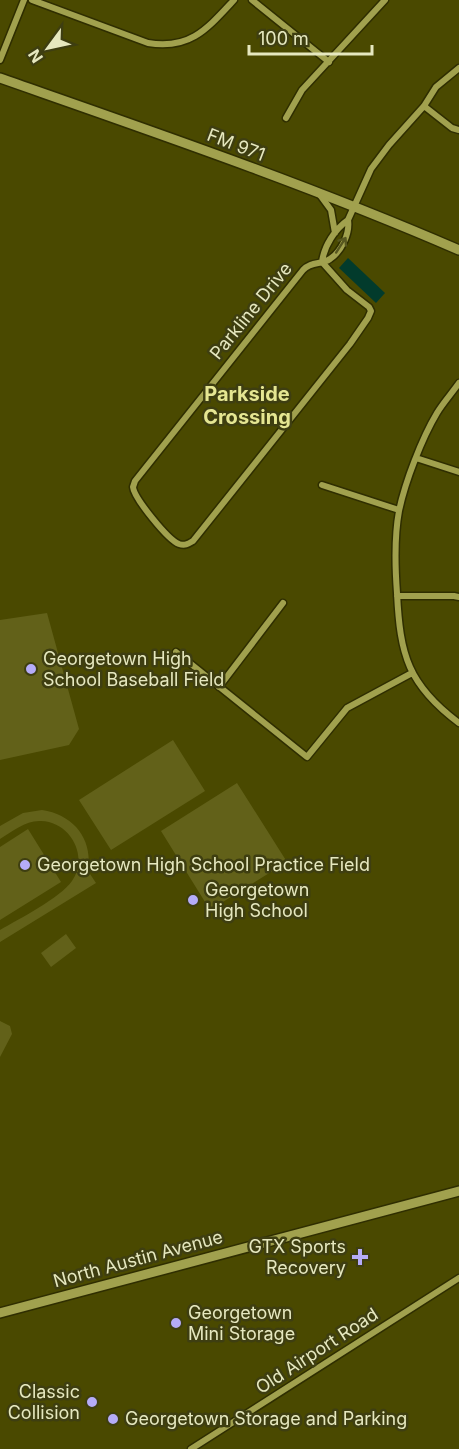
<svg xmlns="http://www.w3.org/2000/svg" width="459" height="1449" viewBox="0 0 459 1449" font-family="Inter,sans-serif">
	<rect width="100%" height="100%" fill="#4a4900"/>
	<path fill="#626119" d="M 47,613 L 79,729 L 69,745 L 0,760 L 0,620 Z
		M 173,740 L 205,791 L 111,850 L 79,800 Z
		M 237,783 L 287,862 L 210,910 L 161,831 Z
		M 42,810 C 74,815 93,839 88,871 L 96,883 L 0,942 L 0,930 C 19,919 60,898 72,881 C 89,857 71,822 41,821 C 26,820 13,831 0,839 L 0,826 L 23,813 Z
		M 28,829 L 61,882 L 0,920 L 0,847 Z
		M 66,934 L 76,948 L 51,967 L 41,953 Z
		M 0,1021 L 10,1026 L 12,1034 L 0,1057 Z"/>
	<path fill="#023b2c" d="M 348,258 L 385,293 L 376,303 L 339,268 Z"/>
	<g fill="none" stroke-linecap="round" stroke-linejoin="round">
		<g stroke="#2f2e00" stroke-width="9">
			<path id="street" d="M 32,0 L 148,43 C 190,50 207,29 234,0
				M 252,0 L 329,62
				M 0,60 L 24,0
				M 424,106 L 452,128 L 459,130
				M 286,118 L 302,90 L 385,0
				M 320,195 L 331,210 L 335,233
				M 322,262 L 347,290 L 369,307 L 371,311 L 368,318 L 350,344 L 193,541 C 188,544 185,546 179,544 C 168,540 134,498 133,487 L 135,481 L 303,270 C 311,261 322,265 330,259 C 342,251 350,233 348,220
				M 322,262 C 324,246 335,229 348,220 L 371,169 L 389,145 L 424,106 L 436,87 L 459,68
				M 459,383 C 452,393 443,403 437,413 C 422,438 405,482 399,511 C 394,538 395,566 397,593 C 400,655 408,685 459,723
				M 416,458 L 459,472
				M 322,485 L 399,510
				M 397,596 L 454,596 L 459,597
				M 176,652 L 307,757 L 347,708 L 412,673
				M 219,687 L 283,603
				M 191,1449 L 459,1278"/>
		</g>
		<g stroke="#2f2e00" stroke-width="12">
			<path id="secondary" d="M 0,78 C 154,132 309,185 459,250
				M 0,1313 L 459,1191"/>
		</g>
		<use href="#street" stroke="#a1a14e" stroke-width="6"/>
		<use href="#secondary" stroke="#a1a14e" stroke-width="9"/>
	</g>
	<defs><path id="oneway-shaft" d="M-6 0H5M1.5-3L5.5 0L1.5 3" fill="none" stroke-width="1.6" stroke-linecap="round" stroke-linejoin="round" transform="scale(1.5)"/></defs>
	<use stroke="#575720" href="#oneway-shaft" transform="translate(341 245) rotate(-57)"/>
	<g fill="#b5acf8" stroke="#3e3e11" stroke-width="2">
		<circle cx="31" cy="669" r="6"/>
		<circle cx="25" cy="865" r="6"/>
		<circle cx="193" cy="900" r="6"/>
		<path d="M357 1248h6v6h6v6h-6v6h-6v-6h-6v-6h6z"/>
		<circle cx="176" cy="1323" r="6"/>
		<circle cx="92" cy="1402" r="6"/>
		<circle cx="113" cy="1419" r="6"/>
	</g>
	<g text-anchor="middle" stroke-width="5" stroke-linejoin="round" paint-order="stroke">
		<g font-size="18" fill="#e6e8bf" stroke="#3e3e11">
			<text transform="translate(236 145) rotate(21)" y="6">FM 971</text>
			<text transform="translate(251 311) rotate(-51)" y="6">Parkline Drive</text>
			<text transform="translate(138 1259) rotate(-15)" y="6">North Austin Avenue</text>
			<text transform="translate(317 1351) rotate(-33)" y="6">Old Airport Road</text>
		</g>
		<g font-size="18" fill="#e6e8bf" stroke="#3e3e11" text-anchor="start">
			<text x="43" y="665">Georgetown High<tspan x="43" dy="21">School Baseball Field</tspan></text>
			<text x="37" y="871">Georgetown High School Practice Field</text>
			<text x="205" y="896">Georgetown<tspan x="205" dy="21">High School</tspan></text>
			<text x="346" y="1253" text-anchor="end">GTX Sports<tspan x="346" dy="21">Recovery</tspan></text>
			<text x="188" y="1319">Georgetown<tspan x="188" dy="21">Mini Storage</tspan></text>
			<text x="80" y="1398" text-anchor="end">Classic<tspan x="80" dy="21">Collision</tspan></text>
			<text x="125" y="1425">Georgetown Storage and Parking</text>
		</g>
		<g font-size="20" font-weight="bold" fill="#e5e692" stroke="#3e3e11">
			<text x="247" y="401">Parkside<tspan x="247" dy="23">Crossing</tspan></text>
		</g>
	</g>
	<g transform="translate(48 48) rotate(237)" stroke="#3e3e11" stroke-width="4.5" paint-order="stroke">
	<path d="M0-4.5L10 22L0 15L-10 22Z" fill="#e6e8bf"/>
	<text y="-9" font-size="16" font-weight="bold" text-anchor="middle" fill="#e6e8bf">N</text>
	</g>
	<path d="M249 45v9h123v-9" fill="none" stroke="#e6e8bf" stroke-width="3"/>
	<text x="258" y="45" font-size="18" fill="#e6e8bf" stroke="#3e3e11" stroke-width="4.5" paint-order="stroke">100 m</text>
</svg>
